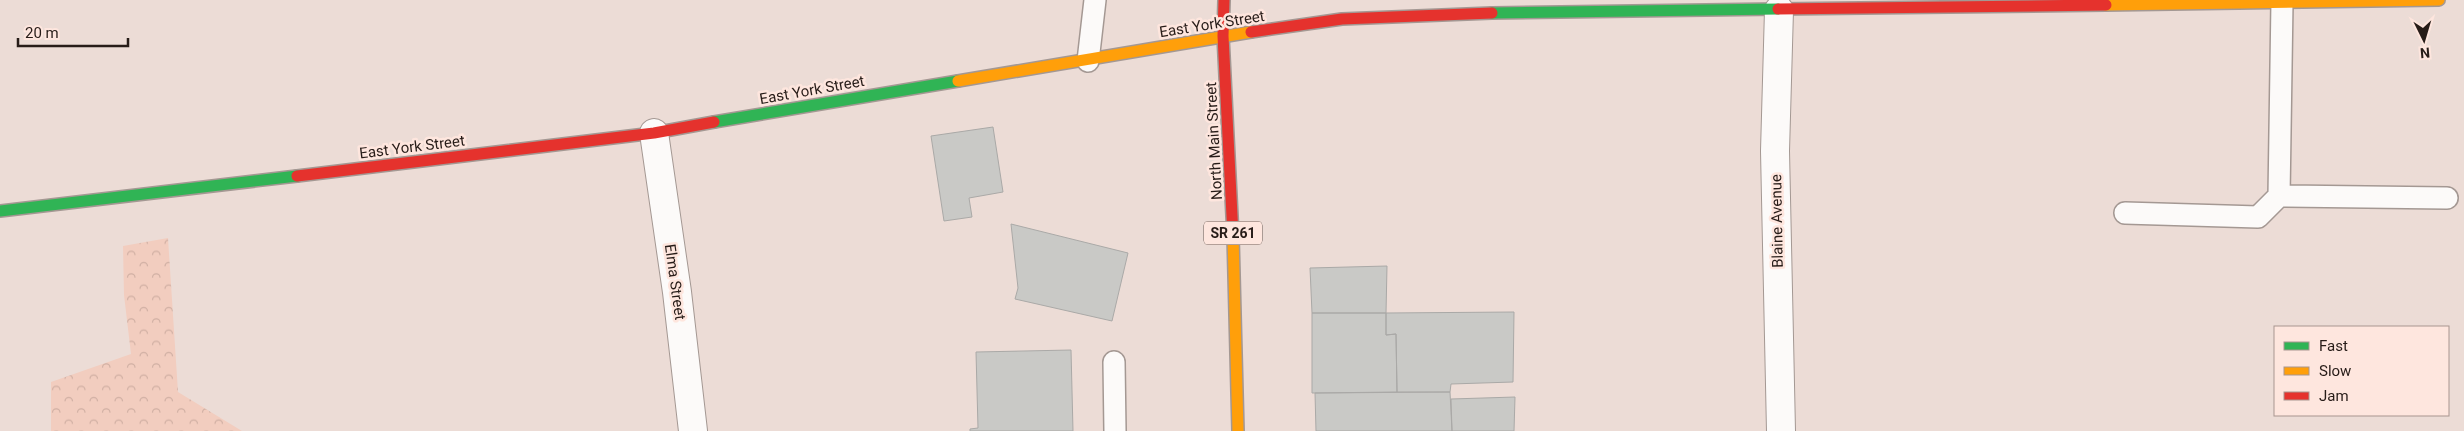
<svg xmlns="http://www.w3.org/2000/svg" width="2464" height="431" viewBox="0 0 2464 431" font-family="Roboto,sans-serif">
	<defs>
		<pattern id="forest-crowns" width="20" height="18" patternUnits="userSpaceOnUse" patternTransform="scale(1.25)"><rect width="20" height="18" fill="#f2cdbf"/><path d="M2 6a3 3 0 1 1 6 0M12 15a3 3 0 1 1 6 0" fill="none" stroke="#d0afa3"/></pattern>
	</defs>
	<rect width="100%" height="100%" fill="#ecdcd6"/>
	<path fill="url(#forest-crowns)" d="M 168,238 L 178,392 L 242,431 L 51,431 L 51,382 L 131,354 L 124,295 L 123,246 Z"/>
	<path fill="#c9c9c6" stroke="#aaa9a7" d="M 993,127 L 1003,192 L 969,198 L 972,217 L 944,221 L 931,136 Z
		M 1011,224 L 1128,253 L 1112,321 L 1015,299 L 1018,288 Z
		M 1387,266 L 1386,313 L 1312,313 L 1310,268 Z
		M 1514,312 L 1513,382 L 1451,384 L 1450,392 L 1397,392 L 1396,334 L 1386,335 L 1386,313 Z
		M 1312,313 L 1386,313 L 1386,335 L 1396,334 L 1397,392 L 1312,393 Z
		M 1071,350 L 1073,431 L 970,431 L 970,429 L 978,428 L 976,352 Z
		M 1450,392 L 1452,431 L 1316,431 L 1315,393 Z
		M 1515,397 L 1514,431 L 1452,431 L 1451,399 Z"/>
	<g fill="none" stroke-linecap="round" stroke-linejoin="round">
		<g stroke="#a49893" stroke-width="24">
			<path id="lane" d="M 1088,61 L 1095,0
				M 2279,196 L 2447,198
				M 2125,213 L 2258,217 L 2279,196 L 2282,2
				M 1114,362 L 1115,431"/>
		</g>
		<g stroke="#a49893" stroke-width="30">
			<path id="street" d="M 1779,10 L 1775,151 L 1781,431
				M 654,133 L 677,292 L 693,431"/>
		</g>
		<g stroke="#a49893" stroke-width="14">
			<path id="fast" d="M 1492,13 L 1778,9
				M 714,122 L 958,81
				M 0,211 L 297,176"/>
		</g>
		<g stroke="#a49893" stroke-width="14">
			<path id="slow" d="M 2106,5 L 2439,0
				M 958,81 L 1251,32
				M 1233,236 L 1238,431"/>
		</g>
		<g stroke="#a49893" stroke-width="14">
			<path id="jam" d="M 1224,0 L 1223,36 L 1233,236
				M 1778,9 L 2106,5
				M 1251,32 L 1342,19 L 1492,13
				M 297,176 L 654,133 L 714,122"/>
		</g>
		<use href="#lane" stroke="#fcfaf9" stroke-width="21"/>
		<use href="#street" stroke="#fcfaf9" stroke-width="28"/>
		<use href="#fast" stroke="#30b455" stroke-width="11"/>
		<use href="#slow" stroke="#ff9f0a" stroke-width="11"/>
		<use href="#jam" stroke="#e5322d" stroke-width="11"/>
	</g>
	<g text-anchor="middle" stroke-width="5" stroke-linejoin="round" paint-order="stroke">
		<rect fill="#fee6de" stroke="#685953" stroke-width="1" x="1204" y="221.5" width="58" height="23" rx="4"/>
		<g font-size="14" font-weight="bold" fill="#271c18">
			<text x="1233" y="238">SR 261</text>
		</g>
		<g font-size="15" fill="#271c18" stroke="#fee6de">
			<text transform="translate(1212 24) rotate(-9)" y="5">East York Street</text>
			<text transform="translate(812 90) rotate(-10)" y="5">East York Street</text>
			<text transform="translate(1214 141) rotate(-93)" y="5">North Main Street</text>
			<text transform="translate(412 147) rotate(-7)" y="5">East York Street</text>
			<text transform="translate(1777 221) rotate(-91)" y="5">Blaine Avenue</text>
			<text transform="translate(675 282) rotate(82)" y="5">Elma Street</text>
		</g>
	</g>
	<rect x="2274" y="326" width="175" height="90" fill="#fee6de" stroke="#a8958f"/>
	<rect x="2284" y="342" width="25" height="8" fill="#30b455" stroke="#a8958f"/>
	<text x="2319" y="351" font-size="15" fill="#271c18">Fast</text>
	<rect x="2284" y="367" width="25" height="8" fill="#ff9f0a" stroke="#a8958f"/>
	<text x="2319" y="376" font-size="15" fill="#271c18">Slow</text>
	<rect x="2284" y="392" width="25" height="8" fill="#e5322d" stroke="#a8958f"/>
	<text x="2319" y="401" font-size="15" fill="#271c18">Jam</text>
	<g transform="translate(2424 40) rotate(175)" stroke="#fee6de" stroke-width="4" paint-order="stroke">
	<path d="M0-4L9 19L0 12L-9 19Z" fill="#271c18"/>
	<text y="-8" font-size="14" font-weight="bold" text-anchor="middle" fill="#271c18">N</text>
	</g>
	<path d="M18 38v8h110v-8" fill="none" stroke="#271c18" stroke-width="2.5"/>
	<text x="25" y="38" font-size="15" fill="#271c18" stroke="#fee6de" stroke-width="4" paint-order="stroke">20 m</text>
</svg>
